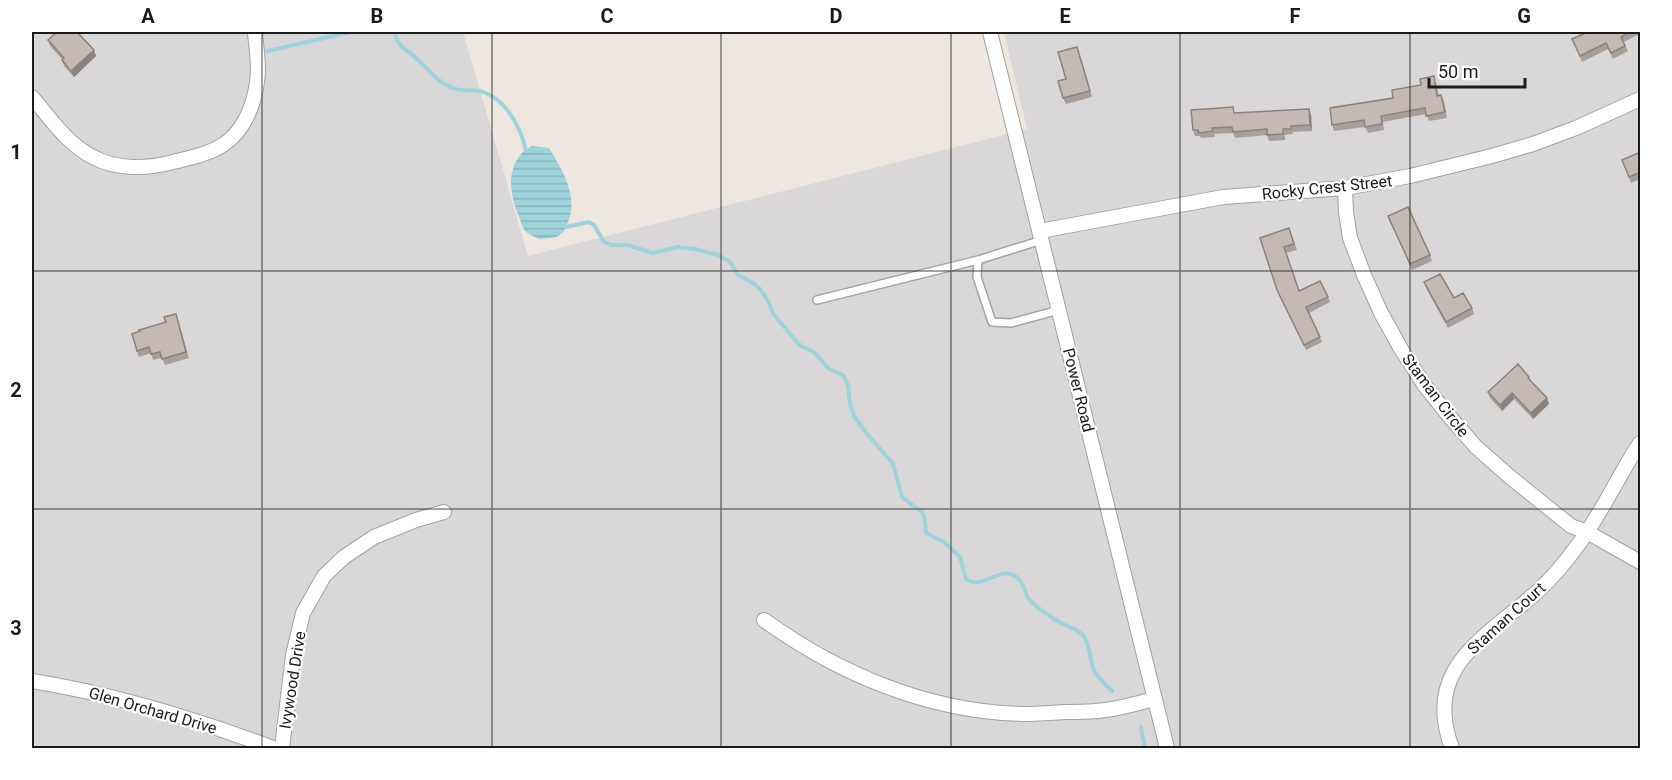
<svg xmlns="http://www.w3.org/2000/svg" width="1672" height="780" viewBox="0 0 1672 780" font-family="Roboto,sans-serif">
	<defs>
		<pattern id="water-rules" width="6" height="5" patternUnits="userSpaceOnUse" patternTransform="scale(1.5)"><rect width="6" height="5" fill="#9ed3dc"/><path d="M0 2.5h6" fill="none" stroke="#88b5bc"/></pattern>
	</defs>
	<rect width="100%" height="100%" fill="#ede7e0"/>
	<path fill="#d9d7d8" d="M 32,32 L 463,32 L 528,256 L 1027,129 L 1004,32 L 1640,32 L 1640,748 L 32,748 Z"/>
	<path fill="url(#water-rules)" d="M 532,146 L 549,148 C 562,169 579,197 568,222 C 566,226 565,231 561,234 C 556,239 546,238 539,239 C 535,237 530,235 526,232 C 522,228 520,219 518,214 C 508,191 506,159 532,146 Z"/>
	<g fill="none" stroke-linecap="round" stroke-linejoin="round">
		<path stroke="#9ed3dc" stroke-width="4" d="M 394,32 C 400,51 405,47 417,59 C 428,69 438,83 453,88 C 461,92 472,89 480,91 C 506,98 521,128 526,151
			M 268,51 L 350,32
			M 563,223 L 566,227 L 589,222 L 594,225 L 604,242 L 612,245 L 627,245 L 653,253 L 678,247 L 695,249 L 718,255 L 730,262 L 738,275 L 753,283 L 760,289 L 768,301 L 774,315 L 796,341 L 801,346 L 814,352 L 829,369 L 843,375 L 848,385 L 850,404 L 854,416 L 867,434 L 889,459 L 893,464 L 902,497 L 923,513 L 925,521 L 926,533 L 944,542 L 960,557 L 966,579 C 982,591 999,566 1015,576 C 1025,582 1023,591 1029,599 C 1034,606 1055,620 1063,624 C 1069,627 1078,630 1083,635 C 1090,645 1090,660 1094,670 C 1098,679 1106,685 1112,691
			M 1141,727 L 1145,748"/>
		<g stroke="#a2a2a2" stroke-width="10">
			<path id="service" d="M 1042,240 L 978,260 L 977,277 L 992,322 L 1011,323 L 1059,310
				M 817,300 L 978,260"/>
		</g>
		<g stroke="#a2a2a2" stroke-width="16">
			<path id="minor" d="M 990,32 L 1167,748
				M 32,97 C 50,118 67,144 93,157 C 117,170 147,169 173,162 C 189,158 210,154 224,144 C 244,131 254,105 257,82 C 260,66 256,48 255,32
				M 1345,188 L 1346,212 L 1350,238 L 1364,275 L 1381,313 L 1401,349 L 1425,386 L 1449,416 L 1476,447 L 1510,477 L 1571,526 L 1587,532 L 1640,562
				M 1040,231 L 1223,197 L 1345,188 L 1410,176 L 1492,156 L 1533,144 L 1576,128 L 1640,99
				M 764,620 C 839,674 929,712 1023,714 C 1037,714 1050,713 1064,712 C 1078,712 1092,712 1105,710 C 1122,708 1138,703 1154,699
				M 32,681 C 114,694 195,719 273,748
				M 282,748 L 293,655 L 303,613 L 324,576 L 344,557 L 374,537 L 416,520 L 444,512
				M 1452,748 C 1421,666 1488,637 1539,590 C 1552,578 1567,560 1578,545 C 1602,513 1618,476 1640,443"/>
		</g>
		<use href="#service" stroke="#fff" stroke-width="7"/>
		<use href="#minor" stroke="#fff" stroke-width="14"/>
	</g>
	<path fill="#a99f9a" d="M 1588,32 L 1641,32 L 1641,33 L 1624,42 L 1628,51 L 1613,59 L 1608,49 L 1582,62 L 1572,39 Z
		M 48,40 L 96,56 L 74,77 L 64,66 L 62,59 L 50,46 Z
		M 1079,53 L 1092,97 L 1066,104 L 1063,98 L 1066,79 Z
		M 1436,82 L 1439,96 L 1441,95 L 1444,101 L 1447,118 L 1429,121 L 1426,114 L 1383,122 L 1384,130 L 1368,133 L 1365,127 L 1334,131 L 1332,125 L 1393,98 Z
		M 1309,109 L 1311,115 L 1312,131 L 1293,132 L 1293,134 L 1285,135 L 1285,140 L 1269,141 L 1267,135 L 1235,138 L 1233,133 L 1214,134 L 1215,137 L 1201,138 L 1200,136 L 1195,136 L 1193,130 L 1235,113 Z
		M 1641,152 L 1641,179 L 1631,183 L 1622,160 Z
		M 1388,216 L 1430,255 L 1432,261 L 1412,270 Z
		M 1289,228 L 1297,250 L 1286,253 L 1299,291 L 1328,297 L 1330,302 L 1309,313 L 1322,342 L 1306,350 L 1280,296 L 1260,238 Z
		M 1424,282 L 1472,308 L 1474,314 L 1448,328 L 1426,288 Z
		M 178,320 L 189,358 L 165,365 L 162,358 L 153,360 L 151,353 L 139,357 L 137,351 L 140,331 Z
		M 1529,377 L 1531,381 L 1547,398 L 1549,404 L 1533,419 L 1514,399 L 1502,411 L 1490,398 L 1488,392 Z"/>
	<path fill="#89827d" d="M 94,50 L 96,56 L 74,77 L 71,71 Z
		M 1309,109 L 1311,115 L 1312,131 L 1310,125 Z
		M 1512,393 L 1514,399 L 1502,411 L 1500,405 Z
		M 1547,398 L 1549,404 L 1533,419 L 1531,413 Z"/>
	<path fill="#c4b9b3" stroke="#89827d" stroke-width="1.5" d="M 57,32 L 77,32 L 94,50 L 71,71 L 62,60 L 64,58 L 48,40 Z
		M 1588,32 L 1630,32 L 1621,37 L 1625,46 L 1611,53 L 1606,43 L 1580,56 L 1572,39 Z
		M 1077,47 L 1090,91 L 1063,98 L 1058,81 L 1066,79 L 1058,52 Z
		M 1434,76 L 1437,96 L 1441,95 L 1445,112 L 1426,116 L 1425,108 L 1381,116 L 1382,124 L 1365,127 L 1364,120 L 1332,125 L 1330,108 L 1393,98 L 1392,90 L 1421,85 L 1420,79 Z
		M 1233,107 L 1234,113 L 1309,109 L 1310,125 L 1291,126 L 1291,129 L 1283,129 L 1283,134 L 1267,135 L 1267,129 L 1233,132 L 1232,127 L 1212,128 L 1213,131 L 1199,133 L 1198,130 L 1193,130 L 1191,110 Z
		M 1641,152 L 1641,172 L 1629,177 L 1622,160 Z
		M 1408,207 L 1430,255 L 1410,264 L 1388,216 Z
		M 1289,228 L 1294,244 L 1284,247 L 1299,291 L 1320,281 L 1328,297 L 1306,307 L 1320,337 L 1304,345 L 1277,290 L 1260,238 Z
		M 1440,274 L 1454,298 L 1463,293 L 1472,308 L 1446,322 L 1424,282 Z
		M 176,314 L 186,352 L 162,359 L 160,352 L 151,354 L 149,347 L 137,351 L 132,334 L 140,331 L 139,330 L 166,322 L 164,317 Z
		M 1518,364 L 1529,377 L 1528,378 L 1547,398 L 1531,413 L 1512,393 L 1500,405 L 1488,392 Z"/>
	<path fill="none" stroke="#1b1b1b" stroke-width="1.5" stroke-opacity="0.55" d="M 262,32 L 262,748M 492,32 L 492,748M 721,32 L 721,748M 951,32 L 951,748M 1180,32 L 1180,748M 1410,32 L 1410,748M 32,271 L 1640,271M 32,509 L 1640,509"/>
	<g text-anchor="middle" stroke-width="4.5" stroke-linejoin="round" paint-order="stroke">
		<g font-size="16" fill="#1b1b1b" stroke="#fff">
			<text transform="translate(1327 187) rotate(-6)" y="6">Rocky Crest Street</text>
			<text transform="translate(1079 390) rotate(76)" y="6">Power Road</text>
			<text transform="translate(1436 395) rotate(53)" y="6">Staman Circle</text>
			<text transform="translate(1506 618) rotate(-42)" y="6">Staman Court</text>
			<text transform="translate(292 680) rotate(-81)" y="6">Ivywood Drive</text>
			<text transform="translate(153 710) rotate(16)" y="6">Glen Orchard Drive</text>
		</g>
	</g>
	<rect width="1672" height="780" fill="none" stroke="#ffffff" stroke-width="66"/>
	<path d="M1429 78v9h96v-9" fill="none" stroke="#1b1b1b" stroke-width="3"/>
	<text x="1438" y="78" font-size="18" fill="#1b1b1b" stroke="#ffffff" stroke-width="4.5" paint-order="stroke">50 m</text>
	<rect x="33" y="33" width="1606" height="714" fill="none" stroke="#1b1b1b" stroke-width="2"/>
	<g font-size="20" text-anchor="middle" font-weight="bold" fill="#1b1b1b">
		<text x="148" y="23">A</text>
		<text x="377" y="23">B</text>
		<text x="607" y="23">C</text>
		<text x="836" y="23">D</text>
		<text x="1065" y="23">E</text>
		<text x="1295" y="23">F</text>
		<text x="1524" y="23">G</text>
		<text x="16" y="159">1</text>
		<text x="16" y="397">2</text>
		<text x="16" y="635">3</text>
	</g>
</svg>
